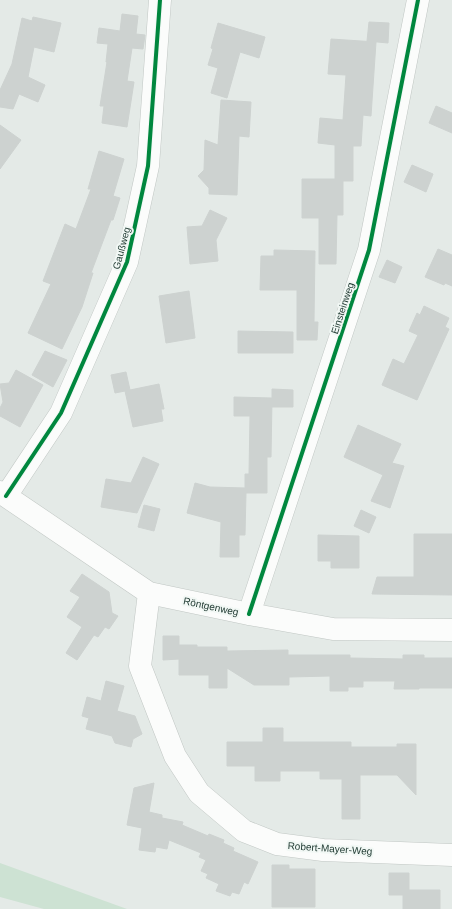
<svg xmlns="http://www.w3.org/2000/svg" width="452" height="909" viewBox="0 0 452 909" font-family="Arial,sans-serif">
	<rect width="100%" height="100%" fill="#e4eae7"/>
	<path fill="#cde2d3" d="M 0,863 L 127,909 L 44,909 L 0,897 Z"/>
	<path fill="#cdd2d0" stroke="#cdd2d0" d="M 122,14 L 138,16 L 136,34 L 145,35 L 143,49 L 132,48 L 127,81 L 134,82 L 127,127 L 102,123 L 104,106 L 100,106 L 107,62 L 106,62 L 108,44 L 97,43 L 99,28 L 120,31 Z
		M 33,17 L 61,23 L 54,52 L 34,47 L 28,77 L 45,85 L 38,102 L 19,94 L 13,109 L 0,107 L 0,90 L 12,64 L 22,18 L 32,21 Z
		M 369,22 L 389,23 L 388,43 L 367,41 Z
		M 218,23 L 265,37 L 259,58 L 240,52 L 227,98 L 211,93 L 218,68 L 208,65 L 213,49 L 211,48 Z
		M 331,39 L 376,42 L 371,116 L 363,115 L 361,146 L 353,146 L 353,181 L 343,181 L 343,215 L 337,215 L 336,264 L 319,264 L 319,218 L 302,218 L 302,179 L 335,179 L 335,145 L 318,143 L 320,118 L 343,120 L 346,75 L 328,74 Z
		M 221,100 L 251,102 L 249,137 L 239,136 L 237,195 L 209,194 L 209,188 L 198,176 L 204,170 L 205,140 L 218,145 Z
		M 436,106 L 452,113 L 452,133 L 429,123 Z
		M 0,125 L 21,140 L 0,169 Z
		M 99,151 L 124,159 L 113,196 L 120,198 L 113,220 L 111,220 L 91,273 L 93,273 L 82,307 L 62,349 L 28,333 L 51,284 L 43,281 L 65,224 L 76,229 L 91,189 L 88,189 Z
		M 412,165 L 433,174 L 426,192 L 404,182 Z
		M 210,210 L 227,218 L 216,240 L 218,261 L 190,264 L 187,227 L 202,226 Z
		M 438,249 L 452,255 L 452,286 L 445,283 L 444,285 L 425,277 Z
		M 274,250 L 315,251 L 314,322 L 318,322 L 317,340 L 297,340 L 297,290 L 260,290 L 261,256 L 274,256 Z
		M 387,260 L 402,267 L 395,283 L 379,277 Z
		M 189,291 L 195,338 L 166,343 L 159,296 Z
		M 424,306 L 449,318 L 445,327 L 449,329 L 417,400 L 382,385 L 393,359 L 404,364 L 418,335 L 409,331 L 417,313 L 420,315 Z
		M 238,331 L 293,332 L 293,353 L 238,353 Z
		M 45,351 L 67,360 L 53,387 L 32,375 Z
		M 16,370 L 43,385 L 20,427 L 0,416 L 0,408 L 3,402 L 0,384 L 9,383 Z
		M 126,372 L 130,390 L 159,384 L 164,409 L 161,409 L 163,421 L 133,427 L 125,391 L 115,393 L 111,375 Z
		M 272,389 L 293,390 L 293,407 L 272,407 Z
		M 234,397 L 272,398 L 271,457 L 267,457 L 267,493 L 246,493 L 245,535 L 239,535 L 239,557 L 220,557 L 221,522 L 187,513 L 195,483 L 210,487 L 245,488 L 245,474 L 249,474 L 250,416 L 234,416 Z
		M 358,425 L 401,444 L 392,463 L 404,466 L 390,508 L 371,501 L 383,475 L 344,457 Z
		M 143,457 L 159,464 L 137,513 L 101,507 L 106,479 L 131,483 Z
		M 144,505 L 160,509 L 154,531 L 138,527 Z
		M 361,510 L 376,517 L 369,533 L 354,526 Z
		M 414,534 L 452,534 L 452,595 L 372,594 L 377,577 L 414,577 Z
		M 318,535 L 359,536 L 359,568 L 331,568 L 331,561 L 318,561 Z
		M 82,574 L 109,592 L 112,613 L 118,616 L 109,629 L 105,627 L 98,637 L 94,635 L 77,660 L 66,653 L 82,627 L 67,617 L 80,597 L 70,591 Z
		M 163,636 L 179,636 L 179,659 L 163,660 Z
		M 179,645 L 197,645 L 197,647 L 227,647 L 227,651 L 288,650 L 288,655 L 350,655 L 350,658 L 403,659 L 403,655 L 424,655 L 424,658 L 452,658 L 452,688 L 419,688 L 419,689 L 394,689 L 395,681 L 363,681 L 363,687 L 348,687 L 348,691 L 330,691 L 330,676 L 289,677 L 289,685 L 254,685 L 227,668 L 227,688 L 209,688 L 209,675 L 179,675 Z
		M 106,681 L 124,686 L 117,711 L 135,716 L 142,734 L 133,739 L 131,747 L 115,743 L 112,736 L 86,729 L 89,718 L 82,716 L 87,697 L 101,701 Z
		M 263,728 L 283,728 L 283,742 L 351,742 L 351,747 L 397,747 L 397,744 L 416,744 L 416,795 L 397,775 L 360,775 L 360,819 L 342,819 L 342,779 L 320,779 L 320,771 L 280,771 L 280,781 L 255,781 L 255,766 L 227,766 L 227,742 L 263,742 Z
		M 154,783 L 149,812 L 162,815 L 162,818 L 183,822 L 182,825 L 208,836 L 209,834 L 224,840 L 223,843 L 234,848 L 233,851 L 258,862 L 248,884 L 244,882 L 239,894 L 232,892 L 230,896 L 216,891 L 219,884 L 206,878 L 208,874 L 201,871 L 206,860 L 199,857 L 201,853 L 169,840 L 167,849 L 156,847 L 155,852 L 139,850 L 142,828 L 127,825 L 134,788 Z
		M 272,865 L 289,865 L 289,869 L 315,869 L 315,907 L 272,907 Z
		M 389,873 L 409,873 L 409,890 L 440,890 L 440,909 L 403,909 L 403,895 L 389,895 Z"/>
	<g fill="none" stroke-linecap="round" stroke-linejoin="round">
		<g stroke="#c1c7c4" stroke-width="23">
			<path id="minor" d="M 0,492 L 149,593 L 249,614 L 333,629 L 452,630
				M 6,496 L 61,413 L 127,262 L 148,166 L 160,0
				M 149,593 L 140,666 L 175,756 L 199,793 L 244,831 L 277,844 L 323,850 L 452,855
				M 249,614 L 369,250 L 418,0"/>
		</g>
		<use href="#minor" stroke="#fbfcfb" stroke-width="22"/>
		<g stroke="#f2f8f5" stroke-width="6">
			<path id="cycleway" d="M 6,496 L 61,413 L 127,262 L 148,166 L 160,0
				M 249,614 L 369,250 L 418,0"/>
		</g>
		<use href="#cycleway" stroke="#00873e" stroke-width="4"/>
	</g>
	<g text-anchor="middle" stroke-width="4" stroke-linejoin="round" paint-order="stroke">
		<g font-size="10" fill="#223c34" stroke="#f2f8f5">
			<text transform="translate(121 248) rotate(-75)" y="4">Gaußweg</text>
			<text transform="translate(342 308) rotate(-72)" y="4">Einsteinweg</text>
			<text transform="translate(211 606) rotate(12)" y="4">Röntgenweg</text>
			<text transform="translate(330 848) rotate(4)" y="4">Robert-Mayer-Weg</text>
		</g>
	</g>
</svg>
